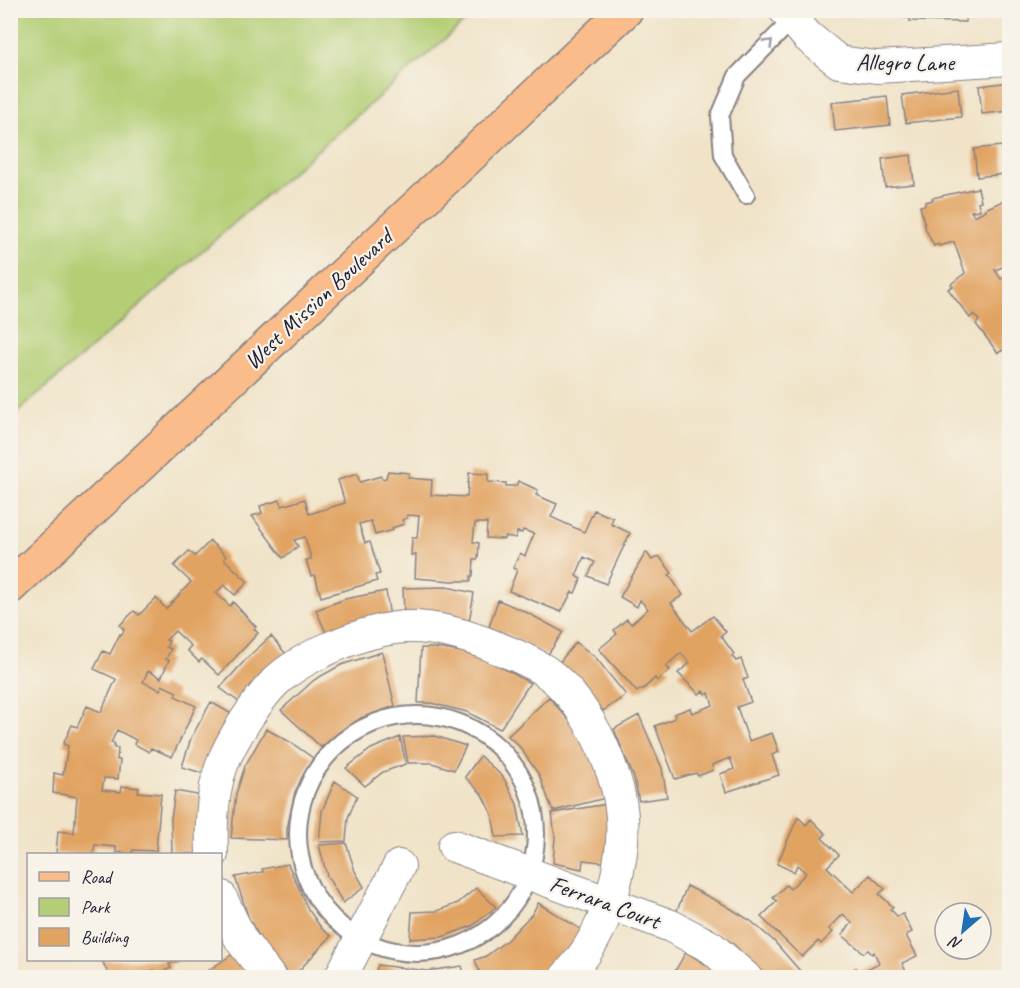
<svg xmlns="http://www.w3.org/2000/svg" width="1020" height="988" viewBox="0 0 1020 988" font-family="Caveat,sans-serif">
	<rect width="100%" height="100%" fill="#f7f3e8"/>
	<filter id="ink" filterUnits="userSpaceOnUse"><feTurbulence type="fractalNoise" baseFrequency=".0167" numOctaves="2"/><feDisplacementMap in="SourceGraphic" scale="12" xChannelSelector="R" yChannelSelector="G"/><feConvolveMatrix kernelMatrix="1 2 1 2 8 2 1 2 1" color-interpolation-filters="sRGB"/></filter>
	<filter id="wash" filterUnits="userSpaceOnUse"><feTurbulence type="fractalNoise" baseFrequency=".008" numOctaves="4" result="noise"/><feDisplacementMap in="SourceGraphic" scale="24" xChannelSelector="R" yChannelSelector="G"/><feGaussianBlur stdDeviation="1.35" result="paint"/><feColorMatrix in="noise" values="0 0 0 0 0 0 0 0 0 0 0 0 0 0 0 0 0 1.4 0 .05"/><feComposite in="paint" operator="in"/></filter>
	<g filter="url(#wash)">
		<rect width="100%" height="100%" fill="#f0e3c8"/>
		<path fill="#b3ce74" stroke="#6a7858" stroke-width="1.5" d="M 11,10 L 477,10 L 477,11 L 11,418 Z"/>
		<g id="blocks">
			<path fill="#e1a362" d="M 904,10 L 965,10 L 966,22 L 910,21 L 910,18 L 904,18 Z
				M 1010,82 L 1010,111 L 982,114 L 979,86 Z
				M 958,88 L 961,117 L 906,123 L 902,95 Z
				M 887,96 L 890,125 L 835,131 L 832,102 Z
				M 1002,146 L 1005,174 L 977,177 L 974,149 Z
				M 911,155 L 914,184 L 885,187 L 882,159 Z
				M 978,188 L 981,201 L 978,202 L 980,210 L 971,211 L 974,216 L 986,210 L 985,209 L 1007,199 L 1010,201 L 1010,264 L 995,270 L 1001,279 L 1010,273 L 1010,346 L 998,353 L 976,324 L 979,321 L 974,314 L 970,318 L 948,289 L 953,286 L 951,284 L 965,273 L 954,242 L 939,246 L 938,244 L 934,246 L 926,230 L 920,206 L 925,205 L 925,202 L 933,200 L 932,198 Z
				M 388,471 L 409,473 L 408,478 L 432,480 L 431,495 L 467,497 L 469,473 L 488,474 L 488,482 L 506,483 L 506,486 L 516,486 L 518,481 L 538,490 L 536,495 L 557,504 L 551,517 L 584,532 L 594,510 L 613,518 L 611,524 L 630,533 L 606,584 L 588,576 L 595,562 L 584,557 L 576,576 L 581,579 L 575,593 L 572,592 L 561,612 L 509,591 L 517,570 L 513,568 L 520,553 L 525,556 L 534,534 L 523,530 L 522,533 L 517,532 L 516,538 L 505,536 L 504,539 L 486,538 L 487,523 L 475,523 L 473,542 L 479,543 L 478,559 L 474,559 L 473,576 L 471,576 L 471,581 L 452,581 L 415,578 L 416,555 L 411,555 L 412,538 L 417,538 L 419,516 L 407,515 L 407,518 L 402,520 L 404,524 L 392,528 L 393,530 L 375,535 L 371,521 L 359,524 L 365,543 L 370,542 L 380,574 L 375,575 L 377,581 L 321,597 L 315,575 L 311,576 L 306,560 L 311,559 L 305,537 L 294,540 L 298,546 L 283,558 L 252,516 L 262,513 L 260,506 L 280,500 L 282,506 L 305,499 L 309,514 L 345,503 L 338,480 L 357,474 L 360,482 L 381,476 L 382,479 L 386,478 Z
				M 210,541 L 226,556 L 224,559 L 248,582 L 235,595 L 224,585 L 216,593 L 230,606 L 233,602 L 256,627 L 254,629 L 258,633 L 219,675 L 202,659 L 199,662 L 187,650 L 191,646 L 175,631 L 166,640 L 169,641 L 166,647 L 171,649 L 166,659 L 169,660 L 161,678 L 148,671 L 143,682 L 160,690 L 162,685 L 177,692 L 175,696 L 196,706 L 172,757 L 151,748 L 149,752 L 134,744 L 136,740 L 117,730 L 111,743 L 114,743 L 114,748 L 118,748 L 117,760 L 120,760 L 118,779 L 104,778 L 102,790 L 121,792 L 122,786 L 139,788 L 138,792 L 161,794 L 156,851 L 133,850 L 132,854 L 116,852 L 116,847 L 95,845 L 93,854 L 56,854 L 58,831 L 74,833 L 77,797 L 53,793 L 54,773 L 63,775 L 68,746 L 63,744 L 72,725 L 77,727 L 87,706 L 101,712 L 116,679 L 94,669 L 103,651 L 110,654 L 120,634 L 122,635 L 124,630 L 120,625 L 134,611 L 139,615 L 156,598 L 166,609 L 191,582 L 174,566 L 189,551 L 195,556 Z
				M 646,552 L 652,560 L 659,556 L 672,573 L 669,575 L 683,595 L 671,603 L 692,631 L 713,616 L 726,632 L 721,636 L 734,654 L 732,656 L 736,661 L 741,659 L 748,678 L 743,680 L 751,702 L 737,707 L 749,741 L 772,733 L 779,752 L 772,755 L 779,775 L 726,792 L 720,774 L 734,769 L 730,758 L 712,765 L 713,770 L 698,776 L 696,773 L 675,779 L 655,726 L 675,718 L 674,714 L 690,708 L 692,713 L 713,705 L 709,693 L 706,695 L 703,691 L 699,694 L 678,673 L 690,663 L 681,653 L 666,666 L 670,670 L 657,681 L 655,678 L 642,690 L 641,689 L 637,692 L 599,649 L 617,634 L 614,630 L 627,619 L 631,624 L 648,609 L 640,600 L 637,607 L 620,597 Z
				M 447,587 L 474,593 L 469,622 L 404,617 L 403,588 Z
				M 386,591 L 390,618 L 328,637 L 316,610 L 345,599 Z
				M 498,600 L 526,612 L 563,632 L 547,656 L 509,635 L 489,627 Z
				M 271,636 L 290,659 L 243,705 L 220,688 L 249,656 Z
				M 576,642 L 596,658 L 626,695 L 603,711 L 586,690 L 558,664 Z
				M 421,648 L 435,648 L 462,652 L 492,662 L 530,683 L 500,729 L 467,712 L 431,703 L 418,703 Z
				M 382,652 L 395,706 L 361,718 L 321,747 L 281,710 L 314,680 L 341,665 Z
				M 549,697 L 578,731 L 593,757 L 606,798 L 553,811 L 539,775 L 519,746 L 508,736 Z
				M 211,702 L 235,716 L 209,775 L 182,767 L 191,738 Z
				M 639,715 L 662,768 L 667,797 L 639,801 L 634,778 L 614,729 Z
				M 266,729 L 290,742 L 313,758 L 295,792 L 287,829 L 287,840 L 231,838 L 236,794 L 245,766 Z
				M 435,736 L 466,746 L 454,770 L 432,763 L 408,763 L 403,737 Z
				M 400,737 L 406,764 L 383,772 L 365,786 L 346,768 L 371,749 Z
				M 480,756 L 503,777 L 517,804 L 523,836 L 496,837 L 492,814 L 481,793 L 465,777 Z
				M 335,781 L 357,796 L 348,818 L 346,841 L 319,842 L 322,811 Z
				M 175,791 L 203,796 L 200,854 L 172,854 L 171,819 Z
				M 608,804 L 609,863 L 583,860 L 582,869 L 553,863 L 555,837 L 552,813 Z
				M 798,817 L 806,825 L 811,819 L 826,834 L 822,838 L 839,855 L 827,867 L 853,892 L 870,875 L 885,889 L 879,894 L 893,907 L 890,909 L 897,916 L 903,914 L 912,932 L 906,935 L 917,956 L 902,963 L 909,978 L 837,978 L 856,968 L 859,973 L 879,963 L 874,952 L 872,954 L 868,950 L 864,953 L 842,935 L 852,923 L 843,914 L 829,929 L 833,932 L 821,944 L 818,941 L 802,957 L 761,917 L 777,901 L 773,898 L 786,885 L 790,889 L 806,873 L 797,865 L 794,872 L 777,864 Z
				M 346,843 L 355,871 L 364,887 L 343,903 L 327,876 L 319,845 Z
				M 288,864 L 308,909 L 322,929 L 331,936 L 293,977 L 282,967 L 264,945 L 249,919 L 235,877 L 263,872 L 262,869 Z
				M 687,886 L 725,905 L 751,921 L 774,941 L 800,971 L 791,978 L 768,978 L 732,943 L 712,929 L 676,913 Z
				M 476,888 L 496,907 L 472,926 L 442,937 L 410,939 L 412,912 L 437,911 L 458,903 Z
				M 538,903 L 585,932 L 559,968 L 549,978 L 482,978 L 475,960 L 486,956 L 506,941 L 532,914 Z
				M 686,952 L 710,967 L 723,978 L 671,978 Z
				M 233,954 L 249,978 L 215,978 L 209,970 Z
				M 102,960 L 180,960 L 169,964 L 171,968 L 156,975 L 154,970 L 135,978 L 110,978 Z
				M 378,965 L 428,971 L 462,966 L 465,978 L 373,978 Z"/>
		</g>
	</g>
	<g filter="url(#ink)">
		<use href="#blocks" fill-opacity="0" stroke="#898282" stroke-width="1.5"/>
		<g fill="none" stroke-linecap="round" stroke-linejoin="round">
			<g stroke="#898282" stroke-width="20">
				<path id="service" d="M 746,195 L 723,155 L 720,116 L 737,76 L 793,19
					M298 834a119 119 0 1 1 238 0a119 119 0 1 1-238 0Z"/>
			</g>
			<g stroke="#898282" stroke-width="34">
				<path id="minor" d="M 785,10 L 807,36 L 839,62 L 877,67 L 1010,59
					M 454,846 L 671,926 L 711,947 L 746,978
					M 212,854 C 211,827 212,791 222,765 C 231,740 257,700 276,681 C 303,656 358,633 395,628 C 428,623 470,636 500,649 C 516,655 531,662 545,671 C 570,688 590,720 602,746 C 618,782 626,812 621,852 C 615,899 599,943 565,978
					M 220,896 L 241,940 L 270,978
					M 340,978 L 399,866"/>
			</g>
			<g stroke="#898282" stroke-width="36">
				<path id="primary" d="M 10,587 L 626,10"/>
			</g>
			<use href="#service" stroke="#fff" stroke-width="16"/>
			<use href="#minor" stroke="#fff" stroke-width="32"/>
			<use href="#primary" stroke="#f9bc8a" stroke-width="33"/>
		</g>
		<defs><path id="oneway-chevron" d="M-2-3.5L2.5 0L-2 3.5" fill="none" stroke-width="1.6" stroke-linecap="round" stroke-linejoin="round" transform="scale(1.5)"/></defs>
		<use stroke="#9c9ca7" href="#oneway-chevron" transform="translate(769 43) rotate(-45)"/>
	</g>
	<g text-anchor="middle" stroke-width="4.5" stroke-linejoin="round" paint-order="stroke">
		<g font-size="24" fill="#22223b" stroke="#f7f3e8">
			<text x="905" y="70">Allegro Lane</text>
			<text transform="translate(318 299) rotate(-43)" y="8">West Mission Boulevard</text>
			<text transform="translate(605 902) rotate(20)" y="8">Ferrara Court</text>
		</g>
	</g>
	<rect width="1020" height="988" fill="none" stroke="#f7f3e8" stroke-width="36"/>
	<rect x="27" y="853" width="195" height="108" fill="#f7f3e8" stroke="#a29fa3" stroke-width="1.5"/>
	<rect x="39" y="872" width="30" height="9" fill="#f9bc8a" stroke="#a29fa3" stroke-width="1.5"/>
	<text x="81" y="883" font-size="18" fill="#22223b">Road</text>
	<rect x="39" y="898" width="30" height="18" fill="#b3ce74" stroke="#a29fa3" stroke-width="1.5"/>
	<text x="81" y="913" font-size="18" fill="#22223b">Park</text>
	<rect x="39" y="928" width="30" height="18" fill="#e1a362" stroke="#a29fa3" stroke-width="1.5"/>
	<text x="81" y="943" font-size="18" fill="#22223b">Building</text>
	<g transform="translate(963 931) rotate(209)"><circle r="28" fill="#f7f3e8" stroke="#a29fa3" stroke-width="1.5"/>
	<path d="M0-4.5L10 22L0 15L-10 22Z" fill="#1f6fb2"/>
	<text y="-9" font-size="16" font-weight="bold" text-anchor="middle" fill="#22223b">N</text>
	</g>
</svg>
